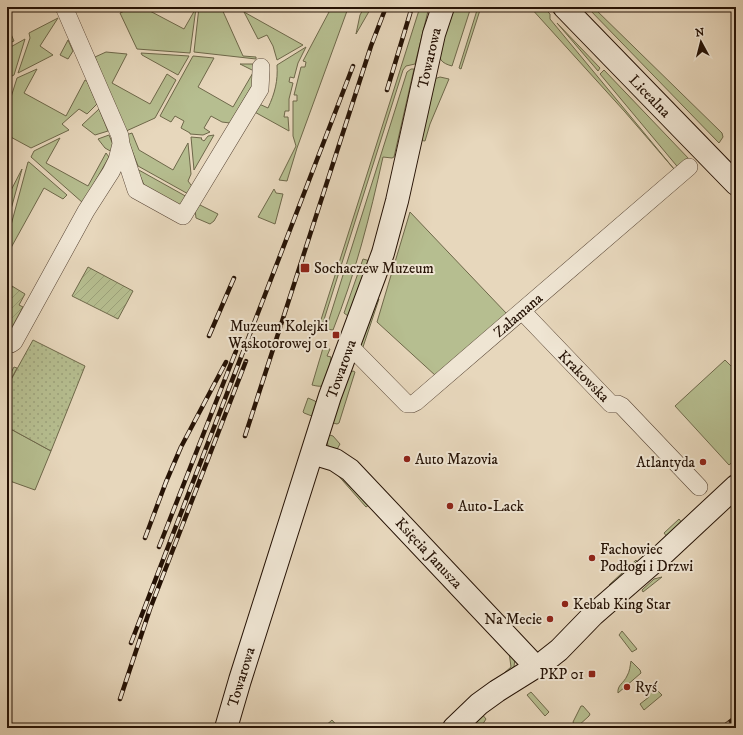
<svg xmlns="http://www.w3.org/2000/svg" width="743" height="735" viewBox="0 0 743 735" font-family="'IM FELL DW Pica',serif">
	<defs>
		<pattern id="park-dots" width="8" height="8" patternUnits="userSpaceOnUse"><rect width="8" height="8" fill="#b6be90"/><path d="M2 2h.1M6 6h.1" fill="none" stroke="#9ca27b" stroke-width="1.8" stroke-linecap="round"/></pattern>
		<pattern id="garden-furrows" width="10" height="10" patternUnits="userSpaceOnUse"><rect width="10" height="10" fill="#b6be90"/><path d="M-1 1l2-2M0 10L10 0M9 11l2-2" fill="none" stroke="#9ca27b"/></pattern>
	</defs>
	<rect width="100%" height="100%" fill="#e7d7bc"/>
	<filter id="stains"><feTurbulence type="fractalNoise" baseFrequency=".005" numOctaves="4"/><feColorMatrix values="0 0 0 0 .2 0 0 0 0 .09 0 0 0 0 .02 0 0 0 .5 -.17"/></filter>
	<radialGradient id="worn" r=".72"><stop offset=".6" stop-color="#630" stop-opacity="0"/><stop offset="1" stop-color="#630" stop-opacity=".3"/></radialGradient>
	<path fill="#b6be90" stroke="#6e684a" d="M 128,7 L 149,7 L 148,10 L 184,29 L 196,8 L 190,53 L 137,49 L 120,13 L 129,9 Z
		M 199,7 L 221,7 L 243,56 L 256,57 L 256,59 L 194,52 Z
		M 321,7 L 340,7 L 347,11 L 297,148 L 287,181 L 279,180 L 296,146 L 293,136 L 293,101 L 297,101 L 297,95 L 294,95 L 301,67 L 305,67 L 306,62 L 303,61 L 329,12 Z
		M 420,7 L 429,7 L 415,64 L 406,66 L 403,70 L 322,326 L 319,326 Z
		M 452,7 L 471,7 L 452,66 C 448,65 443,63 441,60 C 434,50 449,18 452,7 Z
		M 478,7 L 481,7 L 461,69 L 459,68 Z
		M 530,7 L 543,7 L 550,14 L 550,19 L 674,169 L 625,112 Z
		M 587,7 L 593,7 L 722,133 L 723,137 L 719,143 Z
		M 364,8 L 371,8 L 356,34 L 360,15 Z
		M 244,12 L 303,45 L 277,60 L 273,46 L 267,35 L 258,39 Z
		M 58,18 L 40,46 L 53,55 L 18,73 L 30,38 L 29,33 Z
		M 557,23 L 600,68 L 598,71 Z
		M 7,25 L 14,41 L 7,44 Z
		M 25,39 L 14,75 L 12,76 L 7,73 L 7,49 Z
		M 68,40 L 73,51 L 68,59 L 60,55 Z
		M 306,47 L 298,63 L 294,78 L 290,77 L 289,82 L 293,83 L 289,99 L 289,111 L 285,111 L 284,117 L 288,117 L 289,131 L 251,110 L 257,103 L 268,108 C 275,93 278,81 277,65 Z
		M 106,52 L 127,54 L 112,83 L 150,104 L 167,74 L 176,80 L 155,118 L 124,132 L 95,57 Z
		M 141,53 L 189,56 L 178,75 L 142,55 Z
		M 193,56 L 214,58 L 198,87 L 233,107 L 254,71 L 240,64 L 256,64 L 256,79 L 230,123 L 222,122 L 211,116 L 204,128 L 210,132 L 203,135 L 190,134 L 190,133 L 181,128 L 184,121 L 175,116 L 171,122 L 160,116 Z
		M 37,69 L 24,93 L 66,116 L 85,80 L 87,81 L 97,104 L 87,114 L 79,109 L 62,124 L 69,130 L 31,148 L 7,135 L 7,110 L 17,78 Z
		M 411,69 L 414,69 L 394,157 L 392,158 L 383,157 C 370,216 355,275 333,330 L 326,329 L 407,72 Z
		M 604,70 L 690,160 L 681,171 L 600,74 Z
		M 440,77 L 449,79 L 430,124 L 425,141 L 418,140 L 434,79 Z
		M 99,109 L 108,131 L 95,135 L 82,125 Z
		M 132,133 L 139,150 L 173,170 L 188,143 L 191,174 L 188,181 L 194,189 L 190,195 L 138,166 L 126,135 Z
		M 109,135 L 114,147 L 112,152 L 105,148 L 98,139 Z
		M 214,135 L 194,170 L 191,137 L 202,138 L 201,139 L 204,141 L 208,136 Z
		M 60,138 L 46,163 L 88,186 L 106,153 L 109,157 L 83,203 L 31,157 L 34,151 Z
		M 28,162 L 29,162 L 67,195 L 63,199 L 44,188 L 7,255 L 7,240 Z
		M 22,169 L 7,224 L 7,195 L 8,196 Z
		M 137,169 L 189,198 L 186,202 L 179,205 L 145,187 Z
		M 274,189 L 276,193 L 283,194 L 275,224 L 258,217 Z
		M 198,204 L 218,214 L 214,221 L 210,224 L 196,218 L 195,210 Z
		M 410,212 L 507,314 L 436,376 L 377,322 Z
		M 363,259 L 370,261 L 364,281 L 348,316 L 344,313 Z
		M 379,299 L 361,353 L 358,348 L 375,300 Z
		M 323,348 L 330,349 L 327,356 L 331,357 L 327,383 C 323,388 317,386 312,385 Z
		M 725,360 L 736,371 L 736,459 L 729,465 L 675,406 Z
		M 14,367 L 17,368 L 7,387 L 7,380 Z
		M 353,371 L 355,372 L 339,423 L 337,424 L 329,422 L 350,372 Z
		M 308,398 L 315,401 L 318,404 L 317,418 L 304,413 L 303,412 Z
		M 7,427 L 51,451 L 35,490 L 7,480 Z
		M 326,434 L 333,436 L 340,444 L 335,453 L 328,446 Z
		M 335,472 L 373,502 L 366,507 Z
		M 679,519 L 683,524 L 668,538 L 664,533 Z
		M 636,560 L 638,563 L 610,586 L 609,585 Z
		M 662,577 L 643,592 L 642,590 L 654,579 Z
		M 622,631 L 637,649 L 632,652 L 619,635 Z
		M 509,652 L 515,658 L 514,667 L 496,680 L 511,667 Z
		M 631,661 L 640,670 L 641,673 L 618,693 C 617,685 624,683 627,676 C 630,671 630,666 631,661 Z
		M 650,685 L 652,685 L 662,695 L 644,710 L 640,704 L 649,697 L 643,690 Z
		M 531,692 L 549,712 L 545,716 L 527,695 Z
		M 581,706 L 583,706 L 590,714 L 589,716 L 577,727 L 575,727 L 573,722 Z
		M 481,713 L 486,719 C 481,729 472,728 463,728 Z
		M 332,720 L 339,728 L 323,728 Z"/>
	<path fill="url(#park-dots)" stroke="#6e684a" d="M 33,340 L 85,366 L 51,451 L 7,427 L 7,387 Z"/>
	<path fill="url(#garden-furrows)" stroke="#6e684a" d="M 88,267 L 133,291 L 118,319 L 72,296 Z
		M 7,283 L 25,294 L 19,305 L 23,307 L 11,329 L 7,327 Z"/>
	<g fill="none" stroke-linecap="round" stroke-linejoin="round">
		<g stroke="#564333" stroke-width="18">
			<path id="street" d="M 121,144 L 136,190 L 183,216 L 260,89 L 261,71 L 261,67
				M 522,311 L 611,404 L 618,404 L 622,406 L 699,487
				M 7,343 L 11,344 L 14,342 L 86,211 L 111,172 L 117,160 L 121,144 L 120,136 L 64,7
				M 349,345 L 407,404 L 412,404 L 416,402 L 689,167"/>
		</g>
		<g stroke="#251205" stroke-width="24">
			<path id="secondary" d="M 564,7 L 736,184
				M 312,453 L 335,460 L 350,470 L 536,667
				M 226,728 L 240,680 L 330,396 L 383,253 L 397,201 L 434,34 L 443,7
				M 454,728 L 479,704 L 497,691 L 545,661 L 559,650 L 593,615 L 662,555 L 736,486"/>
		</g>
		<use href="#street" stroke="#efe5d3" stroke-width="17"/>
		<use href="#secondary" stroke="#efe5d3" stroke-width="22"/>
		<g stroke="#251205" stroke-width="4.5">
			<path id="rail" d="M 387,90 L 412,7
				M 209,336 L 234,278
				M 245,436 L 371,46 L 386,7
				M 145,538 L 166,482 L 181,447 L 226,362
				M 159,547 L 236,351
				M 131,643 L 353,66
				M 120,699 L 150,609 L 246,361
				M 722,728 L 736,717"/>
		</g>
		<use href="#rail" stroke="#efe5d3" stroke-width="3" stroke-dasharray="9" stroke-linecap="butt"/>
	</g>
	<g fill="#8f2418" stroke="#efe5d3" stroke-width="1.5">
		<rect x="300" y="263" width="10" height="10" rx="2"/>
		<rect x="332" y="331" width="8" height="8" rx="2"/>
		<circle cx="407" cy="459" r="4"/>
		<circle cx="703" cy="462" r="4"/>
		<circle cx="450" cy="506" r="4"/>
		<circle cx="592" cy="558" r="4"/>
		<circle cx="565" cy="604" r="4"/>
		<circle cx="550" cy="619" r="4"/>
		<rect x="588" y="670" width="8" height="8" rx="2"/>
		<circle cx="627" cy="687" r="4"/>
	</g>
	<g text-anchor="middle" stroke-width="4" stroke-linejoin="round" paint-order="stroke">
		<g font-size="15" fill="#251205" stroke="#efe5d3">
			<text transform="translate(429 58) rotate(-77)" y="5">Towarowa</text>
			<text transform="translate(650 96) rotate(46)" y="5">Licealna</text>
			<text transform="translate(518 315) rotate(-41)" y="5">Załamana</text>
			<text transform="translate(341 369) rotate(-70)" y="5">Towarowa</text>
			<text transform="translate(584 376) rotate(45)" y="5">Krakowska</text>
			<text transform="translate(429 553) rotate(47)" y="5">Księcia Janusza</text>
			<text transform="translate(241 677) rotate(-73)" y="5">Towarowa</text>
		</g>
		<g font-size="15" fill="#251205" stroke="#efe5d3" text-anchor="start">
			<text x="314" y="273">Sochaczew Muzeum</text>
			<text x="328" y="331" text-anchor="end">Muzeum Kolejki<tspan x="328" dy="17">Wąskotorowej 01</tspan></text>
			<text x="415" y="464">Auto Mazovia</text>
			<text x="695" y="467" text-anchor="end">Atlantyda</text>
			<text x="458" y="511">Auto-Lack</text>
			<text x="600" y="554">Fachowiec<tspan x="600" dy="17">Podłogi i Drzwi</tspan></text>
			<text x="573" y="609">Kebab King Star</text>
			<text x="542" y="624" text-anchor="end">Na Mecie</text>
			<text x="584" y="679" text-anchor="end">PKP 01</text>
			<text x="635" y="692">Ryś</text>
		</g>
	</g>
	<rect width="743" height="735" fill="none" stroke="#e7d7bc" stroke-width="24"/>
	<rect x="8" y="8" width="727" height="719" fill="none" stroke="#251205" stroke-width="2"/>
	<rect x="12" y="12" width="719" height="711" fill="none" stroke="#251205"/>
	<g transform="translate(701 42) rotate(353)" stroke="#efe5d3" stroke-width="3" paint-order="stroke">
	<path d="M0-3L7 15L0 10L-7 15Z" fill="#251205"/>
	<text y="-6" font-size="11" font-weight="bold" text-anchor="middle" fill="#251205">N</text>
	</g>
	<rect width="100%" height="100%" filter="url(#stains)"/>
	<rect width="100%" height="100%" fill="url(#worn)"/>
</svg>
